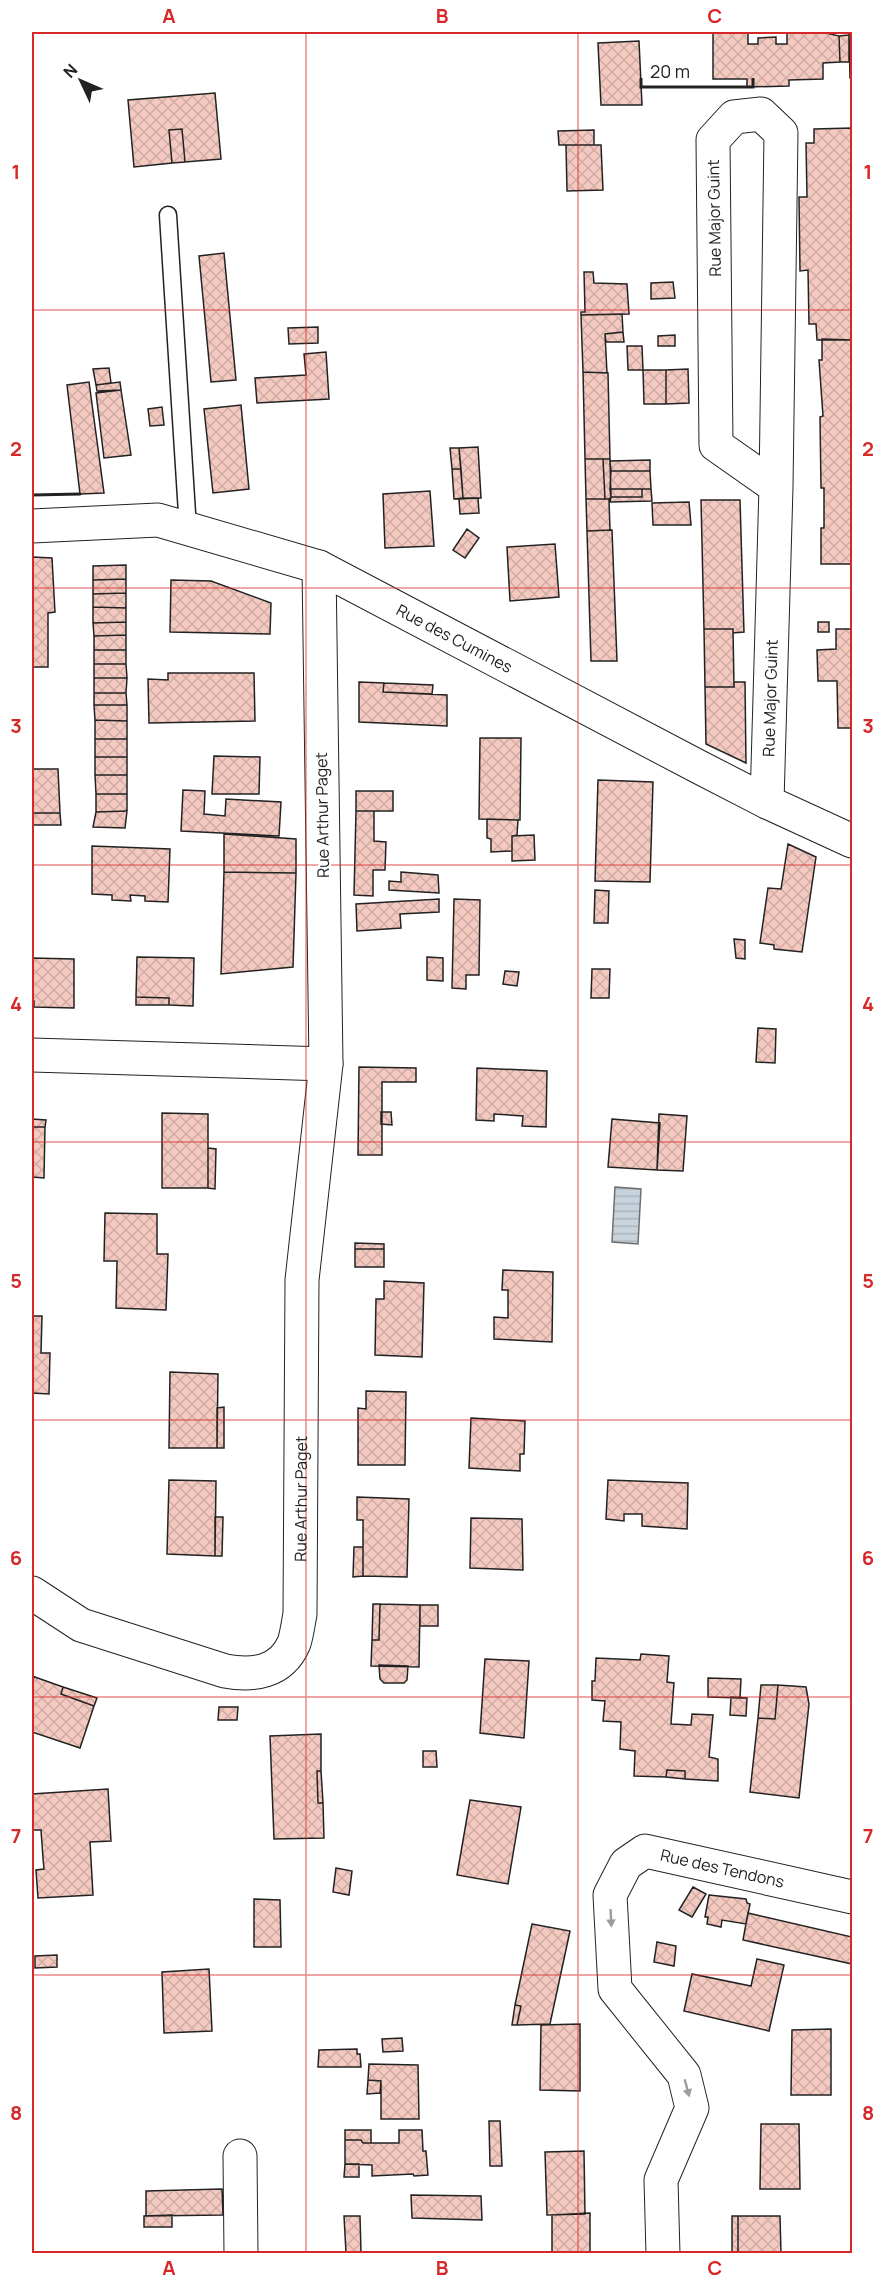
<svg xmlns="http://www.w3.org/2000/svg" width="884" height="2285" viewBox="0 0 884 2285" font-family="Manrope,sans-serif">
	<defs>
		<pattern id="water-rules" width="6" height="5" patternUnits="userSpaceOnUse" patternTransform="scale(1.5)"><rect width="6" height="5" fill="#c7d3dd"/><path d="M0 2.5h6" fill="none" stroke="#abb5bd"/></pattern>
		<pattern id="building-cross-hatch" width="8" height="8" patternUnits="userSpaceOnUse" patternTransform="scale(1.5)"><rect width="8" height="8" fill="#f3c9c0"/><path d="M0 0l8 8M0 8l8-8" fill="none" stroke="#d0aca5"/></pattern>
	</defs>
	<rect width="100%" height="100%" fill="#fff"/>
	<path fill="url(#water-rules)" stroke="#6f6f6f" stroke-width="1.5" d="M 615,1187 L 641,1189 L 638,1244 L 612,1242 Z"/>
	<path fill="url(#building-cross-hatch)" stroke="#222" stroke-width="1.5" d="M 713,32 L 748,32 L 748,44 L 758,44 L 758,38 L 776,37 L 776,44 L 787,44 L 787,32 L 822,32 L 839,36 L 840,62 L 823,63 L 823,79 L 789,80 L 789,86 L 747,87 L 747,79 L 713,79 Z
		M 849,32 L 852,32 L 852,78 L 850,78 Z
		M 849,35 L 849,62 L 840,62 L 839,36 Z
		M 639,41 L 642,105 L 601,105 L 598,43 Z
		M 215,93 L 221,159 L 185,162 L 182,129 L 169,130 L 172,163 L 134,167 L 128,100 Z
		M 852,128 L 852,340 L 817,340 L 816,324 L 809,324 L 808,270 L 800,271 L 799,197 L 807,197 L 806,143 L 814,143 L 814,129 Z
		M 182,129 L 185,162 L 172,163 L 169,130 Z
		M 594,130 L 594,145 L 559,145 L 558,131 Z
		M 566,145 L 601,145 L 603,190 L 567,191 Z
		M 224,253 L 236,380 L 211,382 L 199,256 Z
		M 584,272 L 593,272 L 594,283 L 627,284 L 629,314 L 581,315 L 581,312 L 585,312 Z
		M 673,282 L 675,298 L 651,299 L 651,283 Z
		M 622,314 L 623,332 L 605,334 L 607,373 L 583,372 L 581,315 Z
		M 318,327 L 318,343 L 289,344 L 288,328 Z
		M 623,332 L 624,342 L 606,342 L 605,334 Z
		M 675,335 L 675,346 L 658,346 L 658,336 Z
		M 822,339 L 852,340 L 852,564 L 821,564 L 821,528 L 824,528 L 824,488 L 821,488 L 820,417 L 823,416 L 819,360 L 822,360 Z
		M 627,346 L 642,346 L 643,370 L 628,370 Z
		M 326,352 L 329,399 L 257,403 L 255,378 L 306,375 L 304,354 Z
		M 109,368 L 111,383 L 96,385 L 93,369 Z
		M 688,369 L 689,403 L 666,404 L 666,370 Z
		M 643,370 L 666,370 L 666,404 L 644,404 Z
		M 583,372 L 608,373 L 610,459 L 585,459 Z
		M 89,382 L 104,493 L 80,494 L 67,385 Z
		M 120,382 L 121,390 L 97,391 L 96,385 Z
		M 121,390 L 131,455 L 104,458 L 96,393 Z
		M 241,405 L 249,489 L 213,493 L 204,409 Z
		M 162,407 L 164,425 L 150,426 L 148,409 Z
		M 478,447 L 481,498 L 463,498 L 459,448 Z
		M 450,448 L 459,448 L 461,469 L 452,469 Z
		M 585,459 L 603,459 L 605,499 L 586,499 Z
		M 603,459 L 610,459 L 610,461 L 611,497 L 609,499 L 605,499 Z
		M 650,460 L 650,471 L 611,471 L 610,461 Z
		M 452,469 L 461,469 L 463,498 L 454,499 Z
		M 611,471 L 650,471 L 651,489 L 610,489 Z
		M 610,489 L 642,489 L 642,497 L 611,497 Z
		M 642,489 L 651,489 L 652,501 L 610,502 L 611,497 L 642,497 Z
		M 430,491 L 434,546 L 385,548 L 383,494 Z
		M 478,498 L 479,513 L 460,514 L 459,499 Z
		M 586,499 L 609,499 L 610,530 L 587,531 Z
		M 701,500 L 740,500 L 744,632 L 733,633 L 733,629 L 704,629 Z
		M 689,502 L 691,525 L 653,525 L 652,503 Z
		M 467,529 L 479,538 L 465,558 L 453,550 Z
		M 612,530 L 617,661 L 591,661 L 587,531 Z
		M 555,544 L 559,597 L 510,601 L 507,547 Z
		M 32,557 L 52,558 L 55,612 L 48,613 L 48,667 L 32,667 Z
		M 126,565 L 126,579 L 93,580 L 93,566 Z
		M 126,579 L 126,593 L 93,594 L 93,580 Z
		M 171,580 L 211,581 L 271,603 L 270,634 L 170,632 Z
		M 126,593 L 126,608 L 93,607 L 93,594 Z
		M 93,607 L 126,608 L 126,622 L 93,623 Z
		M 126,622 L 126,635 L 94,636 L 93,623 Z
		M 818,622 L 829,622 L 829,632 L 818,632 Z
		M 704,629 L 733,629 L 734,687 L 705,687 Z
		M 836,629 L 852,629 L 852,728 L 838,728 L 837,681 L 818,681 L 817,650 L 836,649 Z
		M 126,635 L 126,650 L 94,650 L 94,636 Z
		M 94,650 L 126,650 L 126,664 L 94,664 Z
		M 94,664 L 126,664 L 127,678 L 94,678 Z
		M 168,673 L 254,673 L 255,721 L 149,723 L 148,679 L 168,680 Z
		M 94,678 L 127,678 L 126,693 L 94,693 Z
		M 359,682 L 384,683 L 383,692 L 447,695 L 447,726 L 359,722 Z
		M 734,682 L 745,682 L 746,763 L 706,744 L 705,687 L 734,687 Z
		M 384,683 L 433,685 L 432,694 L 383,692 Z
		M 94,693 L 126,693 L 127,705 L 94,705 Z
		M 94,705 L 127,705 L 127,721 L 95,720 Z
		M 95,720 L 127,721 L 127,739 L 95,739 Z
		M 480,738 L 521,738 L 520,820 L 479,819 Z
		M 95,739 L 127,739 L 127,757 L 95,757 Z
		M 214,756 L 260,757 L 259,794 L 212,794 Z
		M 95,757 L 127,757 L 127,775 L 95,775 Z
		M 32,769 L 58,769 L 60,813 L 32,813 Z
		M 95,775 L 127,775 L 127,794 L 96,794 Z
		M 598,780 L 653,782 L 650,882 L 595,881 Z
		M 183,790 L 205,791 L 204,814 L 225,816 L 226,799 L 281,802 L 279,836 L 181,831 Z
		M 356,791 L 393,791 L 393,811 L 356,811 Z
		M 96,794 L 127,794 L 127,811 L 96,812 Z
		M 127,811 L 125,828 L 93,827 L 96,812 Z
		M 356,811 L 374,811 L 374,841 L 386,842 L 385,870 L 373,870 L 373,896 L 354,895 Z
		M 32,813 L 60,813 L 61,825 L 32,825 Z
		M 487,819 L 518,820 L 517,835 L 512,836 L 512,851 L 491,852 L 491,839 L 487,838 Z
		M 224,834 L 296,839 L 296,873 L 224,872 Z
		M 534,835 L 535,860 L 512,861 L 512,836 Z
		M 788,844 L 816,857 L 802,952 L 774,949 L 774,945 L 760,943 L 768,888 L 781,889 Z
		M 92,846 L 170,849 L 168,902 L 145,901 L 145,896 L 130,895 L 131,901 L 112,900 L 112,895 L 92,894 Z
		M 224,872 L 296,873 L 293,967 L 221,974 Z
		M 401,872 L 438,875 L 439,893 L 389,890 L 389,881 L 401,882 Z
		M 595,890 L 609,891 L 608,923 L 594,923 Z
		M 439,899 L 439,912 L 400,914 L 401,928 L 357,931 L 356,904 Z
		M 454,899 L 480,900 L 479,975 L 466,975 L 466,989 L 452,988 Z
		M 734,939 L 745,940 L 745,959 L 736,958 Z
		M 137,957 L 194,958 L 193,1006 L 169,1005 L 169,998 L 136,997 Z
		M 427,957 L 443,958 L 443,981 L 427,980 Z
		M 32,958 L 74,959 L 74,1008 L 34,1007 L 34,1001 L 32,1001 Z
		M 592,969 L 610,969 L 609,998 L 591,998 Z
		M 505,971 L 519,972 L 517,986 L 503,984 Z
		M 136,997 L 169,998 L 169,1005 L 136,1005 Z
		M 758,1028 L 776,1029 L 775,1063 L 756,1062 Z
		M 359,1067 L 416,1068 L 416,1082 L 382,1082 L 382,1155 L 358,1155 Z
		M 477,1068 L 547,1071 L 546,1127 L 522,1126 L 523,1116 L 494,1114 L 494,1121 L 476,1120 Z
		M 381,1112 L 391,1112 L 392,1125 L 381,1124 Z
		M 162,1113 L 208,1114 L 208,1188 L 162,1188 Z
		M 659,1114 L 687,1116 L 683,1171 L 657,1170 Z
		M 32,1119 L 46,1120 L 45,1127 L 32,1127 Z
		M 612,1119 L 660,1123 L 657,1170 L 608,1167 Z
		M 32,1127 L 45,1127 L 44,1178 L 32,1177 Z
		M 208,1148 L 216,1149 L 215,1189 L 208,1188 Z
		M 105,1213 L 157,1214 L 157,1254 L 168,1254 L 166,1310 L 116,1308 L 117,1261 L 104,1261 Z
		M 355,1243 L 384,1244 L 384,1249 L 355,1249 Z
		M 355,1249 L 384,1249 L 384,1267 L 355,1267 Z
		M 503,1270 L 553,1272 L 552,1342 L 494,1339 L 494,1317 L 508,1318 L 508,1290 L 502,1290 Z
		M 384,1281 L 424,1283 L 422,1357 L 375,1355 L 376,1299 L 384,1299 Z
		M 32,1316 L 42,1316 L 41,1353 L 50,1353 L 49,1394 L 32,1393 Z
		M 170,1372 L 218,1374 L 217,1448 L 169,1448 Z
		M 366,1391 L 406,1392 L 405,1465 L 358,1465 L 358,1408 L 366,1409 Z
		M 224,1407 L 224,1448 L 217,1448 L 217,1408 Z
		M 471,1418 L 525,1421 L 524,1454 L 520,1454 L 520,1471 L 469,1468 Z
		M 169,1480 L 216,1481 L 215,1556 L 167,1554 Z
		M 608,1480 L 688,1483 L 687,1529 L 642,1526 L 642,1514 L 624,1514 L 624,1521 L 606,1519 Z
		M 357,1497 L 409,1499 L 407,1577 L 363,1576 L 363,1520 L 357,1520 Z
		M 215,1517 L 223,1517 L 222,1556 L 215,1556 Z
		M 471,1518 L 522,1519 L 523,1570 L 470,1568 Z
		M 354,1547 L 363,1547 L 363,1576 L 353,1577 Z
		M 373,1604 L 380,1604 L 379,1640 L 372,1640 Z
		M 380,1604 L 420,1605 L 419,1667 L 371,1666 L 372,1640 L 379,1640 Z
		M 420,1605 L 438,1605 L 438,1626 L 420,1626 Z
		M 641,1654 L 669,1656 L 667,1682 L 674,1683 L 671,1724 L 691,1725 L 692,1714 L 713,1715 L 709,1757 L 718,1759 L 718,1781 L 685,1779 L 685,1771 L 667,1770 L 666,1777 L 634,1776 L 635,1751 L 620,1749 L 621,1722 L 603,1721 L 605,1701 L 592,1700 L 592,1681 L 595,1681 L 596,1658 L 640,1660 Z
		M 485,1659 L 529,1661 L 524,1738 L 480,1733 Z
		M 379,1665 L 408,1666 L 407,1680 L 404,1683 L 384,1683 L 380,1679 Z
		M 32,1676 L 63,1687 L 61,1694 L 94,1706 L 80,1748 L 32,1732 Z
		M 708,1678 L 741,1679 L 740,1698 L 708,1697 Z
		M 761,1685 L 778,1685 L 775,1719 L 758,1718 Z
		M 778,1685 L 806,1687 L 809,1704 L 799,1798 L 750,1792 L 758,1718 L 775,1719 Z
		M 63,1687 L 97,1698 L 94,1706 L 61,1694 Z
		M 731,1697 L 747,1698 L 746,1716 L 730,1715 Z
		M 219,1707 L 238,1707 L 237,1720 L 218,1720 Z
		M 321,1734 L 321,1771 L 317,1771 L 318,1803 L 323,1803 L 324,1838 L 274,1839 L 270,1736 Z
		M 423,1751 L 436,1751 L 437,1767 L 423,1767 Z
		M 667,1770 L 685,1771 L 685,1779 L 666,1777 Z
		M 317,1771 L 321,1771 L 323,1803 L 318,1803 Z
		M 108,1789 L 111,1841 L 90,1842 L 93,1895 L 38,1898 L 36,1870 L 44,1869 L 43,1858 L 41,1830 L 32,1830 L 32,1794 Z
		M 470,1800 L 521,1807 L 508,1884 L 457,1875 Z
		M 336,1868 L 352,1871 L 349,1895 L 333,1892 Z
		M 693,1887 L 706,1894 L 692,1917 L 679,1910 Z
		M 709,1895 L 746,1899 L 747,1903 L 750,1904 L 746,1924 L 722,1920 L 721,1927 L 707,1924 L 708,1917 L 705,1917 Z
		M 254,1899 L 280,1900 L 281,1947 L 254,1947 Z
		M 748,1913 L 852,1937 L 852,1964 L 743,1940 Z
		M 532,1924 L 570,1931 L 550,2024 L 517,2025 L 521,2006 L 515,2005 Z
		M 657,1942 L 676,1946 L 674,1966 L 654,1962 Z
		M 57,1955 L 57,1967 L 35,1968 L 35,1956 Z
		M 757,1959 L 784,1965 L 769,2031 L 684,2011 L 692,1974 L 751,1986 Z
		M 209,1969 L 212,2031 L 164,2033 L 162,1972 Z
		M 515,2005 L 521,2006 L 517,2025 L 512,2025 Z
		M 580,2024 L 580,2091 L 540,2090 L 541,2025 Z
		M 831,2029 L 831,2095 L 791,2095 L 792,2030 Z
		M 402,2038 L 403,2051 L 383,2052 L 382,2039 Z
		M 357,2049 L 357,2054 L 360,2054 L 361,2067 L 318,2067 L 319,2050 Z
		M 369,2064 L 418,2065 L 419,2119 L 381,2119 L 381,2081 L 368,2080 Z
		M 368,2080 L 381,2081 L 380,2093 L 367,2094 Z
		M 489,2121 L 500,2121 L 502,2166 L 490,2166 Z
		M 761,2124 L 799,2124 L 800,2189 L 760,2189 Z
		M 345,2130 L 371,2130 L 371,2143 L 363,2143 L 361,2140 L 345,2140 Z
		M 399,2130 L 422,2130 L 423,2151 L 426,2151 L 428,2175 L 414,2176 L 413,2174 L 372,2176 L 372,2165 L 345,2164 L 345,2140 L 361,2140 L 363,2143 L 399,2143 Z
		M 584,2151 L 585,2214 L 547,2215 L 545,2152 Z
		M 345,2164 L 359,2164 L 359,2177 L 344,2177 Z
		M 222,2189 L 223,2215 L 146,2216 L 146,2191 Z
		M 411,2195 L 481,2196 L 482,2220 L 412,2218 Z
		M 590,2213 L 590,2254 L 552,2254 L 552,2215 Z
		M 172,2215 L 172,2227 L 144,2227 L 144,2216 Z
		M 344,2216 L 360,2216 L 361,2253 L 346,2253 Z
		M 732,2216 L 738,2216 L 738,2254 L 732,2254 Z
		M 738,2216 L 780,2216 L 781,2254 L 738,2254 Z"/>
	<g fill="none" stroke-linecap="round" stroke-linejoin="round">
		<g stroke="#222" stroke-width="19">
			<path id="service" d="M 168,215 L 188,529"/>
		</g>
		<g stroke="#222" stroke-width="35">
			<g id="minor">
				<path id="s1" d="M 32,526 L 158,520 L 319,567 L 699,767 L 767,802 L 852,841"/>
				<path id="s2" d="M 767,802 L 776,487 L 716,445 L 713,140 L 734,117 L 761,114 L 781,133 L 776,487"/>
				<path d="M 32,1055 L 326,1064"/>
				<path id="s3" d="M 32,1593 L 81,1625 L 225,1671 C 253,1676 281,1673 294,1643 C 297,1634 298,1624 300,1614 L 302,1280 L 326,1064 L 319,567"/>
				<path d="M 240,2156 L 241,2254"/>
				<path id="s4" d="M 663,2254 L 661,2180 L 692,2108 L 684,2075 L 615,1989 L 610,1895 L 626,1864 L 645,1851 L 852,1897"/>
			</g>
		</g>
		<use href="#service" stroke="#fff" stroke-width="16"/>
		<use href="#minor" stroke="#fff" stroke-width="33"/>
		<path stroke="#222" stroke-width="3" d="M 32,495 L 80,494"/>
	</g>
	<defs><path id="oneway-solid" d="M-6-.8H1V-3.2L6.5 0L1 3.2V.8H-6Z" transform="scale(1.5)"/></defs>
	<g fill="#9c9c9c">
		<use href="#oneway-solid" transform="translate(611 1918) rotate(87)"/>
		<use href="#oneway-solid" transform="translate(687 2088) rotate(75)"/>
	</g>
	<path fill="none" stroke="#d62828" stroke-width="1.5" stroke-opacity="0.55" d="M 306,32 L 306,2254M 578,32 L 578,2254M 32,310 L 852,310M 32,588 L 852,588M 32,865 L 852,865M 32,1142 L 852,1142M 32,1420 L 852,1420M 32,1697 L 852,1697M 32,1975 L 852,1975"/>
	<g text-anchor="middle" stroke-width="4.5" stroke-linejoin="round" paint-order="stroke">
		<g font-size="16" fill="#222" stroke="#fff">
			<text transform="translate(714 218) rotate(-91)" y="6">Rue Major Guint</text>
			<text dy="6" stroke="none"><textPath href="#s1" startOffset="447">Rue des Cumines</textPath></text>
			<text dy="6" stroke="none"><textPath href="#s2" startOffset="104">Rue Major Guint</textPath></text>
			<text transform="translate(322 815) rotate(-91)" y="6">Rue Arthur Paget</text>
			<text dy="6" stroke="none"><textPath href="#s3" startOffset="436">Rue Arthur Paget</textPath></text>
			<text dy="6" stroke="none"><textPath href="#s4" startOffset="528">Rue des Tendons</textPath></text>
		</g>
	</g>
	<rect width="884" height="2285" fill="none" stroke="#ffffff" stroke-width="66"/>
	<g transform="translate(81 81) rotate(314)" stroke="#ffffff" stroke-width="4.5" paint-order="stroke">
	<path d="M0-4.5L10 22L0 15L-10 22Z" fill="#222222"/>
	<text y="-9" font-size="16" font-weight="bold" text-anchor="middle" fill="#222222">N</text>
	</g>
	<path d="M641 78v9h112v-9" fill="none" stroke="#222222" stroke-width="3"/>
	<text x="650" y="78" font-size="18" fill="#222222" stroke="#ffffff" stroke-width="4.5" paint-order="stroke">20 m</text>
	<rect x="33" y="33" width="818" height="2219" fill="none" stroke="#d62828" stroke-width="2"/>
	<g font-size="20" text-anchor="middle" font-weight="bold" fill="#d62828">
		<text x="169" y="23">A</text>
		<text x="442" y="23">B</text>
		<text x="715" y="23">C</text>
		<text x="16" y="179">1</text>
		<text x="868" y="179">1</text>
		<text x="16" y="456">2</text>
		<text x="868" y="456">2</text>
		<text x="16" y="733">3</text>
		<text x="868" y="733">3</text>
		<text x="16" y="1011">4</text>
		<text x="868" y="1011">4</text>
		<text x="16" y="1288">5</text>
		<text x="868" y="1288">5</text>
		<text x="16" y="1565">6</text>
		<text x="868" y="1565">6</text>
		<text x="16" y="1843">7</text>
		<text x="868" y="1843">7</text>
		<text x="16" y="2120">8</text>
		<text x="868" y="2120">8</text>
		<text x="169" y="2275">A</text>
		<text x="442" y="2275">B</text>
		<text x="715" y="2275">C</text>
	</g>
</svg>
